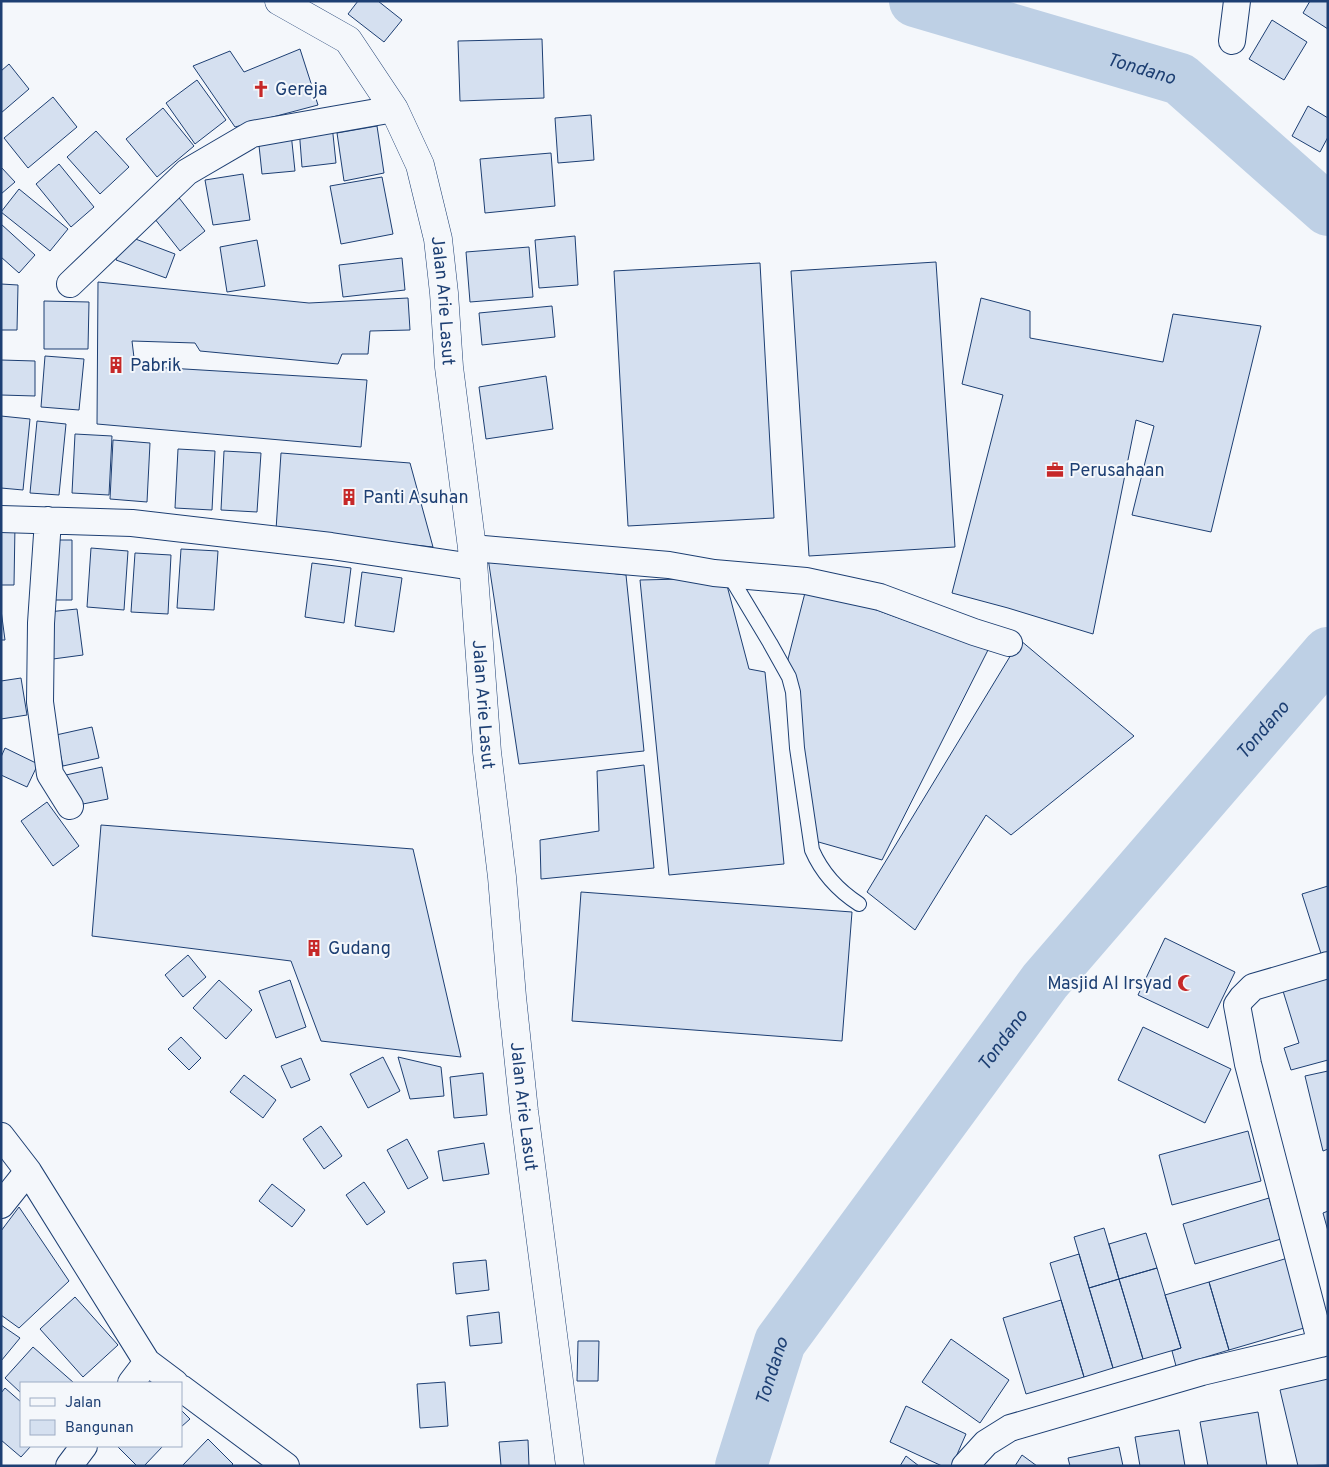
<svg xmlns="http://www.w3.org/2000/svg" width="1329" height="1467" viewBox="0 0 1329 1467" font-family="Overpass,sans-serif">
	<rect width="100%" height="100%" fill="#f4f7fb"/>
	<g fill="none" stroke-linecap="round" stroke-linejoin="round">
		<g stroke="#bed0e5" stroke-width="52">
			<path id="s1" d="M 915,1 L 1180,79 L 1328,210"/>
			<path id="s2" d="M 741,1466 L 780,1342 L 1045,981 L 1328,653"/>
		</g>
	</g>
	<path fill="#d5e0f0" stroke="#1d3f73" d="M 358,1 L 378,1 L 402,20 L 384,42 L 348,14 Z
		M 1310,1 L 1328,1 L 1328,29 L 1303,13 Z
		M 1272,20 L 1307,42 L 1284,80 L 1249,59 Z
		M 542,39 L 544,98 L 460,101 L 458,41 Z
		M 300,49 L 318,105 L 235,127 L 193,66 L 230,51 L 244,72 Z
		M 9,64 L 29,89 L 1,113 L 1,71 Z
		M 197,80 L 226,120 L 195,144 L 166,103 Z
		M 53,97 L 77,127 L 28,168 L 4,138 Z
		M 1308,106 L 1328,118 L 1328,137 L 1320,152 L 1292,136 Z
		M 163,108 L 194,146 L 157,177 L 126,139 Z
		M 591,115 L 594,160 L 558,163 L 555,118 Z
		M 332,125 L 336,163 L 302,167 L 299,128 Z
		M 377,126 L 384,173 L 344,181 L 337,133 Z
		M 96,131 L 129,167 L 100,194 L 67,157 Z
		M 291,133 L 295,171 L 262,174 L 258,136 Z
		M 551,153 L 555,206 L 485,213 L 480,159 Z
		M 59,164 L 94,207 L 71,227 L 36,184 Z
		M 1,167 L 15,182 L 1,194 Z
		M 243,174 L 250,220 L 213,225 L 205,180 Z
		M 382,177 L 393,234 L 341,244 L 330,186 Z
		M 19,189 L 68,229 L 50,251 L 1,212 Z
		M 176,194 L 205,231 L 180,251 L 151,214 Z
		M 1,224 L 35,255 L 19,273 L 1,257 Z
		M 125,235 L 175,254 L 166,278 L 116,260 Z
		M 575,236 L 578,285 L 539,288 L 535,240 Z
		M 257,240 L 265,286 L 227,292 L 220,247 Z
		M 529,247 L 533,297 L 470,302 L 466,252 Z
		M 402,258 L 405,290 L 343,297 L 339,265 Z
		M 936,262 L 955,547 L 809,556 L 791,271 Z
		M 760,263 L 774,518 L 628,526 L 614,271 Z
		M 98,282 L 309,303 L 408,298 L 410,330 L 370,331 L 368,354 L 342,354 L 338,364 L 200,351 L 195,343 L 132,341 L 135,366 L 367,380 L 361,447 L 97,424 Z
		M 1,284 L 18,285 L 17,330 L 1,330 Z
		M 981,298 L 1030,311 L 1030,338 L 1163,362 L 1173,314 L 1261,326 L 1211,532 L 1132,515 L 1154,426 L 1136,420 L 1093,634 L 1008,608 L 952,593 L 1003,395 L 962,384 Z
		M 44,301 L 89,302 L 88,349 L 44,349 Z
		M 552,306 L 555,337 L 482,345 L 479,313 Z
		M 45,356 L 84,359 L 79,410 L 41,407 Z
		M 1,360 L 35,361 L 35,396 L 1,395 Z
		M 546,376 L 553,429 L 486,439 L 479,387 Z
		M 1,416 L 30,419 L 23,490 L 1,488 Z
		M 37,421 L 66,424 L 59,495 L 30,493 Z
		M 75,434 L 112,436 L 109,495 L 72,493 Z
		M 113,440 L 150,443 L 147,502 L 110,499 Z
		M 178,449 L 215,451 L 212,510 L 175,508 Z
		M 224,451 L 261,453 L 257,512 L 221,510 Z
		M 281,453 L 410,463 L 433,547 L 276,530 Z
		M 1,525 L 15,525 L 14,585 L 1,585 Z
		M 49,540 L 72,540 L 72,600 L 49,600 Z
		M 91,548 L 128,551 L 124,610 L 87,607 Z
		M 181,549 L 218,551 L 214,610 L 177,608 Z
		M 135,553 L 171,555 L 168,614 L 131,612 Z
		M 488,558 L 626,575 L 644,751 L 519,764 Z
		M 312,563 L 351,568 L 344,623 L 305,617 Z
		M 362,572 L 402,578 L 394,632 L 355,626 Z
		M 725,578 L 749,669 L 765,672 L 784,864 L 669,875 L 640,580 Z
		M 807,585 L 988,650 L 882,860 L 815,841 L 788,659 Z
		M 77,609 L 83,655 L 53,659 L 48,612 Z
		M 1,610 L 5,640 L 1,640 Z
		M 1020,640 L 1134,736 L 1011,835 L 986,815 L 915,930 L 867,892 Z
		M 21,678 L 27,715 L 1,719 L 1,681 Z
		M 92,727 L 99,758 L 63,766 L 56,735 Z
		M 5,748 L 38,764 L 27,787 L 1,775 L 1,757 Z
		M 644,765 L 654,868 L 541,879 L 540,840 L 599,831 L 597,771 Z
		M 102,767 L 108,799 L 73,806 L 66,775 Z
		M 47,802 L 79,846 L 53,866 L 21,821 Z
		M 101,825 L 413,849 L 461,1057 L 321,1041 L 291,961 L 92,936 Z
		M 1328,886 L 1328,962 L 1324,963 L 1302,894 Z
		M 581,892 L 852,912 L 842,1041 L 572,1021 Z
		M 1165,938 L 1235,972 L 1208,1028 L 1138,995 Z
		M 188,955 L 206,977 L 183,997 L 165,975 Z
		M 1328,978 L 1328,1060 L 1291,1070 L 1284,1048 L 1299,1043 L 1283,991 Z
		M 219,980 L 252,1010 L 226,1039 L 193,1008 Z
		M 290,980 L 306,1027 L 276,1038 L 259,991 Z
		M 1143,1027 L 1231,1069 L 1205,1123 L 1118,1080 Z
		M 181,1037 L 201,1058 L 189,1070 L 168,1049 Z
		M 383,1057 L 400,1091 L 368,1108 L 350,1074 Z
		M 398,1057 L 441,1067 L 444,1096 L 410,1099 Z
		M 301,1058 L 310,1080 L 291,1088 L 281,1066 Z
		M 1328,1071 L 1328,1149 L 1323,1151 L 1305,1076 Z
		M 483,1073 L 487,1115 L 454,1118 L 450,1077 Z
		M 244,1075 L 276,1100 L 263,1118 L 230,1092 Z
		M 321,1126 L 342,1156 L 324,1169 L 303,1139 Z
		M 1248,1131 L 1261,1181 L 1172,1205 L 1159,1155 Z
		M 407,1139 L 428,1178 L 408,1189 L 387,1150 Z
		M 484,1143 L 489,1174 L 443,1181 L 438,1151 Z
		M 364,1182 L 385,1212 L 367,1225 L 346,1195 Z
		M 272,1184 L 305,1210 L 292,1227 L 259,1201 Z
		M 1269,1198 L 1281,1239 L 1195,1264 L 1183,1224 Z
		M 19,1207 L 69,1281 L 19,1328 L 1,1315 L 1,1231 Z
		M 1328,1211 L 1328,1231 L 1323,1213 Z
		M 1104,1228 L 1119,1279 L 1089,1288 L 1074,1237 Z
		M 1146,1233 L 1157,1268 L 1119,1279 L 1109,1244 Z
		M 1079,1254 L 1113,1368 L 1084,1377 L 1050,1263 Z
		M 1291,1257 L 1311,1326 L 1229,1350 L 1209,1282 Z
		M 486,1260 L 489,1290 L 456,1294 L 453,1263 Z
		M 1157,1268 L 1181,1348 L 1143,1359 L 1119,1279 Z
		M 1119,1279 L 1143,1359 L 1113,1368 L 1089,1288 Z
		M 1209,1282 L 1229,1350 L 1176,1366 L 1172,1351 L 1181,1348 L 1165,1295 Z
		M 75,1297 L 118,1345 L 83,1377 L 40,1329 Z
		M 1061,1300 L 1084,1377 L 1026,1394 L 1003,1318 Z
		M 499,1312 L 502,1343 L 470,1346 L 467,1316 Z
		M 1,1325 L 20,1338 L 1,1361 Z
		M 951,1339 L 1009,1380 L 980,1423 L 922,1382 Z
		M 578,1341 L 599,1341 L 598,1381 L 577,1381 Z
		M 33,1347 L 74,1383 L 21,1383 L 21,1393 L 5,1378 Z
		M 1328,1379 L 1328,1465 L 1298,1466 L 1280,1390 Z
		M 445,1382 L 448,1426 L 420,1428 L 417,1384 Z
		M 5,1388 L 21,1402 L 21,1446 L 31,1446 L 21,1457 L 1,1440 L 1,1393 Z
		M 906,1406 L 966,1434 L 952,1466 L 942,1466 L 890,1442 Z
		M 181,1410 L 190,1419 L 181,1427 Z
		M 1258,1412 L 1267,1466 L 1208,1466 L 1200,1422 Z
		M 1179,1430 L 1185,1466 L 1140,1466 L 1135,1437 Z
		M 208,1439 L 233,1464 L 231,1466 L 182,1466 Z
		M 528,1440 L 529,1466 L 501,1466 L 499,1442 Z
		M 117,1446 L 163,1446 L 144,1466 L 137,1466 Z
		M 1119,1447 L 1123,1466 L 1070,1466 L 1068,1458 Z
		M 1022,1455 L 1037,1466 L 1015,1466 Z
		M 906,1456 L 919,1466 L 900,1466 Z"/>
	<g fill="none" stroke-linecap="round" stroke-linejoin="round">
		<g stroke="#1d3f73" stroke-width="16">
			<path id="lane" d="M 728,573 L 770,643 L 789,677 L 793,692 L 797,748 L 812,850 C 822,873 839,891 859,904"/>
		</g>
		<g stroke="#1d3f73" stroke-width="28">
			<path id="street" d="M 1232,41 L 1237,1
				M 70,284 L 187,172 L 252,134 L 394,109
				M 1,519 L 132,523 L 331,546 L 473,567
				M 48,520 L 41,623 L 40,702 L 50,774 L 70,806
				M 472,548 L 669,565 L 714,573 L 806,581 L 880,597 L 974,632 L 1009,643
				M 1,1136 L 28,1171 L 147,1362 L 175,1383
				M 1,1205 L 28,1171
				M 1321,1344 L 1248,1064 L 1237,1005 L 1242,998 L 1253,987 L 1328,965
				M 131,1383 L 147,1362
				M 181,1388 L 286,1466
				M 69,1466 L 84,1446
				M 965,1466 L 986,1443 L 1010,1428 L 1202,1372 L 1328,1342"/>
		</g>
		<g stroke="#1d3f73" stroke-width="29">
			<g id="secondary">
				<path id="s3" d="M 279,1 L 348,40 L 394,109 L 420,165 L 438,239 L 444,293 L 449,367 L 472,548 L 487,752 L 502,877 L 512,997 L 524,1111 L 570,1466"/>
			</g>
		</g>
		<use href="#lane" stroke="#f4f7fb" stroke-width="14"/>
		<use href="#street" stroke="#f4f7fb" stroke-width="26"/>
		<use href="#secondary" stroke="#f4f7fb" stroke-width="28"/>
	</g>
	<defs>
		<g id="church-bare" transform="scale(1.35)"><path d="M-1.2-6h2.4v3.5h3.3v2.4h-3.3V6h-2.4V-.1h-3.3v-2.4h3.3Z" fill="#c62828" stroke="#f4f7fb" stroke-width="2.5" paint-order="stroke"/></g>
		<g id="building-bare" transform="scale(1.35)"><path d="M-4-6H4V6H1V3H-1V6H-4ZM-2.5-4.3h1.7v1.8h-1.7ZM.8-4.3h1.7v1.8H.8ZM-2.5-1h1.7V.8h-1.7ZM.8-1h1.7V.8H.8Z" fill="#c62828" stroke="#f4f7fb" stroke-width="2.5" paint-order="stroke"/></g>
		<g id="office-bare" transform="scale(1.35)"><path d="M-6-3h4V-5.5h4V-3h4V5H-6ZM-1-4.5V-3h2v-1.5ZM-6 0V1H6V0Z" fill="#c62828" stroke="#f4f7fb" stroke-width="2.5" paint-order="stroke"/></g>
		<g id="mosque-bare" transform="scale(1.35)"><path d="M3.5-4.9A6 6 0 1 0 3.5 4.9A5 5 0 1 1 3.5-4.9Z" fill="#c62828" stroke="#f4f7fb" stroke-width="2.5" paint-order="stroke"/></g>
	</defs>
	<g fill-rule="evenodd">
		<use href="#church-bare" x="261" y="89"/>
		<use href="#building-bare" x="116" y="365"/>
		<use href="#office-bare" x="1055" y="470"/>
		<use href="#building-bare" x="349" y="497"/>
		<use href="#building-bare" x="314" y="948"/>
		<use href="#mosque-bare" x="1186" y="983"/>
	</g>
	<g text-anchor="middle" stroke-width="4" stroke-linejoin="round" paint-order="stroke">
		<g font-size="18" fill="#1d3f73" stroke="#f4f7fb" text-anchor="start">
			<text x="275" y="95">Gereja</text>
			<text x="130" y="371">Pabrik</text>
			<text x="1069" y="476">Perusahaan</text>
			<text x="363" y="503">Panti Asuhan</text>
			<text x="328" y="954">Gudang</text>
			<text x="1172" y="989" text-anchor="end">Masjid Al Irsyad</text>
		</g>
		<g font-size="18" fill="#1d3f73" stroke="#f4f7fb">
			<text dy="6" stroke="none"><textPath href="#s3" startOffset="362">Jalan Arie Lasut</textPath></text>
			<text dy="6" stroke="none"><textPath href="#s3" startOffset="768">Jalan Arie Lasut</textPath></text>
			<text dy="6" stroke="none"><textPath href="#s3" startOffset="1172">Jalan Arie Lasut</textPath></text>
		</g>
		<g font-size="19" font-style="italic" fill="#1d3f73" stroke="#f4f7fb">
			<text dy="7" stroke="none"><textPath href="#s1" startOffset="236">Tondano</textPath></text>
			<text dy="7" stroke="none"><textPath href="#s2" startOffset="910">Tondano</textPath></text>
			<text dy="7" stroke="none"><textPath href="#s2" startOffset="505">Tondano</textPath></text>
			<text dy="7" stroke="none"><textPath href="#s2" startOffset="100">Tondano</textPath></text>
		</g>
	</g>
	<rect width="1329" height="1467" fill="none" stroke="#1d3f73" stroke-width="5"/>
	<rect x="20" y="1382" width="162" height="65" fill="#f4f7fb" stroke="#9eadc5"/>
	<rect x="30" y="1398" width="25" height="8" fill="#f4f7fb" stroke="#9eadc5"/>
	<text x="65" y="1407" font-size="15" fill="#1d3f73">Jalan</text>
	<rect x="30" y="1420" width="25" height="15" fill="#d5e0f0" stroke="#9eadc5"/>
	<text x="65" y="1432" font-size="15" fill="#1d3f73">Bangunan</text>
</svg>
